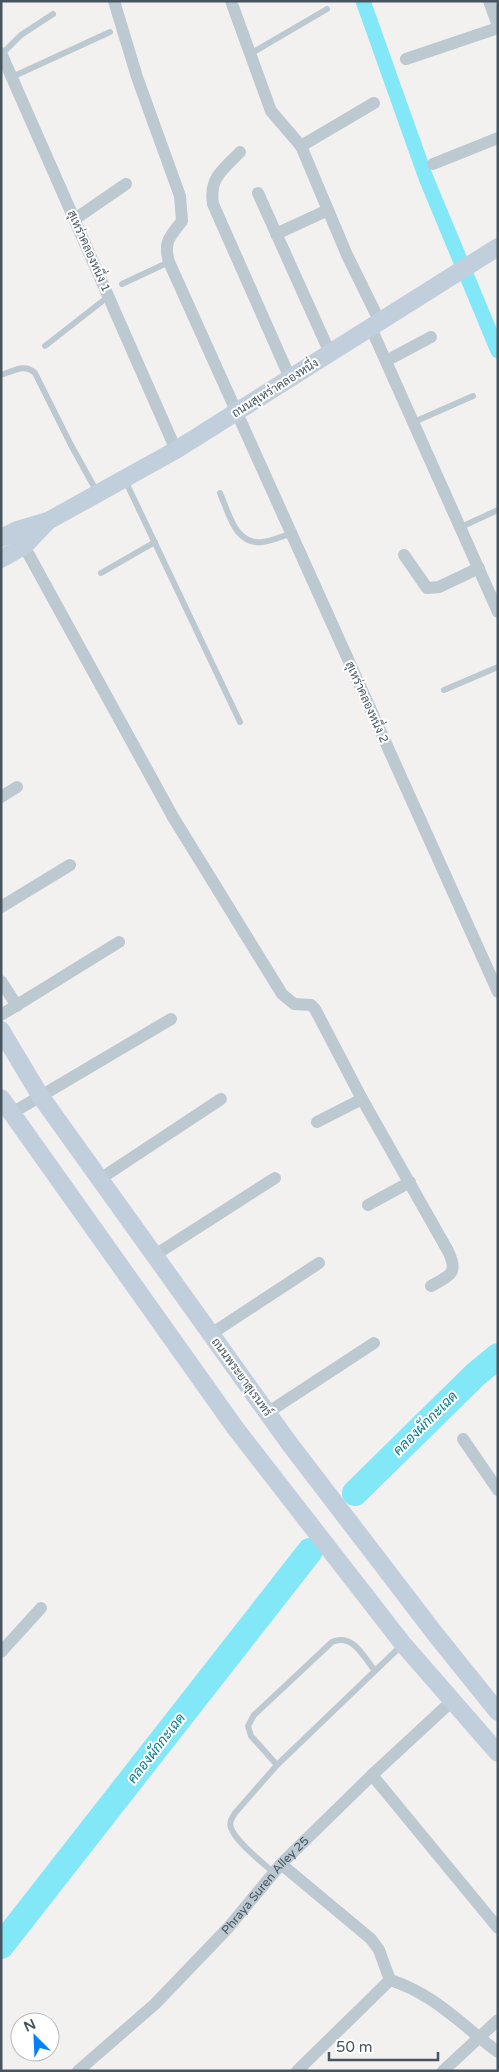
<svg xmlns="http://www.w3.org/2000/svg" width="499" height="2072" viewBox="0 0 499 2072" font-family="'Varela Round',Sarabun,sans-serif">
	<rect width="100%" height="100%" fill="#f3f0f0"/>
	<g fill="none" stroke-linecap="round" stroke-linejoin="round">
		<path stroke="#82e7f6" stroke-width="15" d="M 363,1 L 426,178 L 498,351"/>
		<path stroke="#82e7f6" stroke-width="26" d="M 355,1493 L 475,1375 L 498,1356
			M 1,1946 L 310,1551"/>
		<path stroke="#bcc9d1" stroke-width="6" d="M 2,54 L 21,35 L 53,14
			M 250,54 L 327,9
			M 12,77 L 110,32
			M 122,284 L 169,262
			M 45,346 L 109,296
			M 1,375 C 13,371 25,363 35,373 L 71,445 L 97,492
			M 414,422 L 473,396
			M 125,480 L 240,722
			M 220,493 C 229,513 235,546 263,542 C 272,541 282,536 290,534
			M 461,527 L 498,510
			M 101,573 L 155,542
			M 444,690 L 498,667
			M 375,1671 C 363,1656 353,1633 332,1642 L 254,1715 L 248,1726 L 251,1736 L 277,1765 L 402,1645
			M 273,1872 C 262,1862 236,1842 231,1828 C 229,1822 232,1818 235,1813 L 277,1765"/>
		<g stroke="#bcc9d1" stroke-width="12">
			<path d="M 114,1 L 137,77 L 180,196 L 182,221 C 170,237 163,241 169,262 L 498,992"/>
			<path d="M 231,1 L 271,111 L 301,146 L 347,255 L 380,322"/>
			<path d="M 489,1 L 498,26"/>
			<path d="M 1,53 L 176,450"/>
			<path d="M 406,59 L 498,28"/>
			<path d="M 301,146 L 374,103"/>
			<path d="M 240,152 C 223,170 209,177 213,204 L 290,378"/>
			<path d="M 433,164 L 498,138"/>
			<path d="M 258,193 L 330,353"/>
			<path d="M 75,219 L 126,184"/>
			<path d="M 276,234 L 328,210"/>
			<path d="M 371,328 L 498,612"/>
			<path d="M 386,361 L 431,337"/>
			<path d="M 24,546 L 173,817 L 282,994 L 294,1004 L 311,1005 L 315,1009 L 362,1099 L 448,1251 C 459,1274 450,1275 431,1286"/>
			<path d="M 404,555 L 427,588 L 439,587 L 479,568"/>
			<path d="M 1,797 L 17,787"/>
			<path d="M 1,907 L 70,865"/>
			<path d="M 1,981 L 17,1006"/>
			<path d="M 1,1015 L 119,942"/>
			<path d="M 12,1113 L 171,1019"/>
			<path d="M 317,1122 L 362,1099"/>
			<path d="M 100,1179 L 221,1099"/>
			<path d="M 368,1205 L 410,1182"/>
			<path d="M 155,1255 L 275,1178"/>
			<path d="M 211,1334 L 319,1263"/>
			<path d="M 267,1413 L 374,1343"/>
			<path d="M 463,1439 L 498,1490"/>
			<path d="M 1,1652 L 41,1608"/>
			<path d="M 372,1775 L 498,1928"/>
			<path d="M 281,1864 L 371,1939 L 379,1950 L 390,1980"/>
			<path d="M 390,1980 C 433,1993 463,2026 498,2052"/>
			<path id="s1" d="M 78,2071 L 155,2004 L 228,1928 L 281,1864 L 372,1775 L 452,1701"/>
			<path d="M 297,2071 L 390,1980"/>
			<path d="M 443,2071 L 498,2020"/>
		</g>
		<path stroke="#c0cfdb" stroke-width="18" d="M 1,538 L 17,530 L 47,521
			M 1,559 L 24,546 L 48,521 L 176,450 L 498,247
			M 1,1030 L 41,1097 L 289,1443 L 436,1635 L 498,1712
			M 1,1098 L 236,1429 L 403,1644 L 498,1753"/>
	</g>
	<g text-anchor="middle" stroke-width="4" stroke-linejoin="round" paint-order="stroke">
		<g font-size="12" fill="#465560" stroke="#fff">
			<text transform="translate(89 251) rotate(66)" y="4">สุเหร่าคลองหนึ่ง 1</text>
			<text transform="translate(275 388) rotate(-32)" y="4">ถนนสุเหร่าคลองหนึ่ง</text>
			<text transform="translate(367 702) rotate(66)" y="4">สุเหร่าคลองหนึ่ง 2</text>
			<text transform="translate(242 1377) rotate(54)" y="4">ถนนพระยาสุเรนทร์</text>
			<text dy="4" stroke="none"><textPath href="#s1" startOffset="264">Phraya Suren Alley 25</textPath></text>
		</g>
		<g font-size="14" font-style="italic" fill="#047c8e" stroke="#fff">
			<text transform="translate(425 1423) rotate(-45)" y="5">คลองผักกะเฉด</text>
			<text transform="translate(156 1748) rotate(-52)" y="5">คลองผักกะเฉด</text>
		</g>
	</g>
	<rect width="499" height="2072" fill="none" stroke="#465560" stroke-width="5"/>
	<g transform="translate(35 2037) rotate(336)"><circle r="24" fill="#ffffff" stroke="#b5bbbf"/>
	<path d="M0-4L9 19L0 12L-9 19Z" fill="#0581f7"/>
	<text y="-8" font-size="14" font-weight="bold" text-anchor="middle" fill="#465560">N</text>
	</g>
	<path d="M329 2052v8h109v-8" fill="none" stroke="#465560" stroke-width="2.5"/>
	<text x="336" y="2052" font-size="15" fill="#465560" stroke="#ffffff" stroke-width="4" paint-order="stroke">50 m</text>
</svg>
